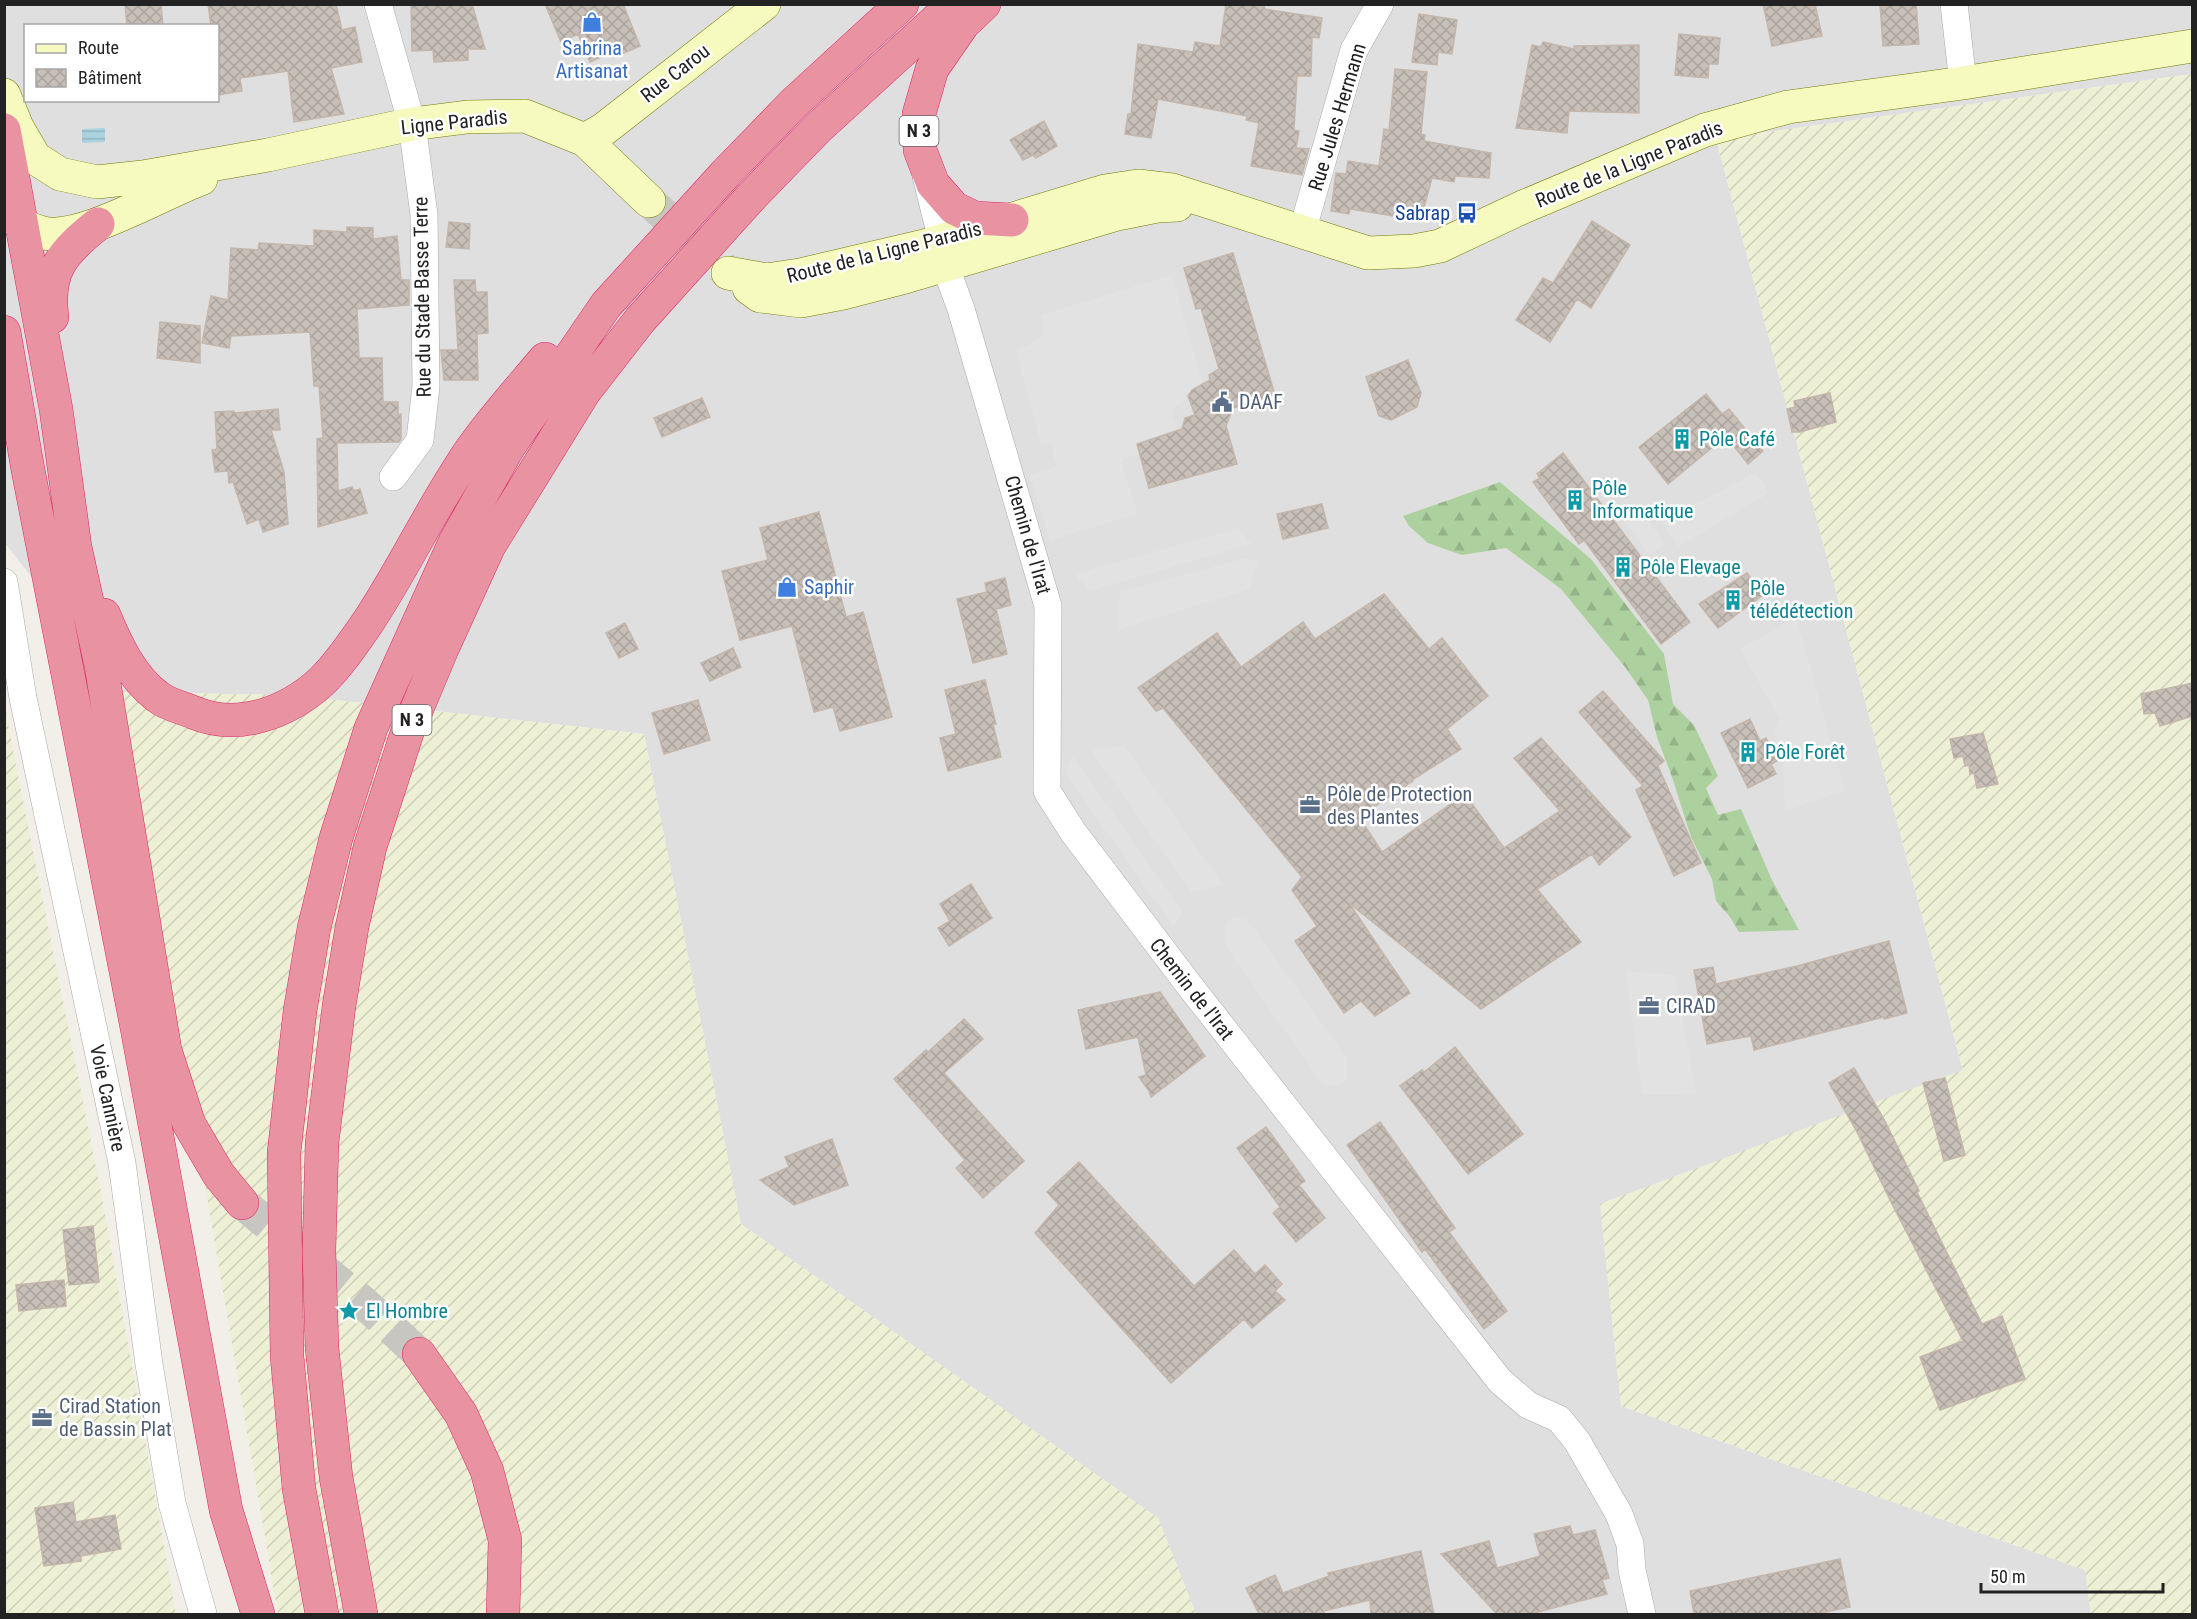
<svg xmlns="http://www.w3.org/2000/svg" width="2197" height="1619" viewBox="0 0 2197 1619" font-family="'Roboto Condensed',sans-serif">
	<defs>
		<pattern id="farmland-furrows" width="10" height="10" patternUnits="userSpaceOnUse" patternTransform="scale(1.5)"><rect width="10" height="10" fill="#eef0d5"/><path d="M-1 1l2-2M0 10L10 0M9 11l2-2" fill="none" stroke="#ccceb7"/></pattern>
		<pattern id="forest-firs" width="22" height="20" patternUnits="userSpaceOnUse" patternTransform="scale(1.5)"><rect width="22" height="20" fill="#add19e"/><path d="M5 1l3.5 6h-7zM16 11l3.5 6h-7z" fill="#95b388"/></pattern>
		<pattern id="water-rules" width="6" height="5" patternUnits="userSpaceOnUse" patternTransform="scale(1.5)"><rect width="6" height="5" fill="#aad3df"/><path d="M0 2.5h6" fill="none" stroke="#92b5bf"/></pattern>
		<pattern id="building-cross-hatch" width="8" height="8" patternUnits="userSpaceOnUse" patternTransform="scale(1.5)"><rect width="8" height="8" fill="#c7bfb8"/><path d="M0 0l8 8M0 8l8-8" fill="none" stroke="#aba49e"/></pattern>
	</defs>
	<rect width="100%" height="100%" fill="#f2efe9"/>
	<path fill="#e0dfdf" fill-rule="evenodd" d="M 5,5 L 2192,5 L 2192,74 L 1716,139 L 1963,1071 L 1600,1204 L 1621,1406 L 2085,1570 L 2091,1614 L 1196,1614 L 1158,1518 L 741,1224 L 644,734 L 290,695 L 121,692 L 5,543 ZM 26,26 L 218,26 L 218,100 L 26,100 Z"/>
	<path fill="url(#farmland-furrows)" d="M 2192,74 L 2192,1614 L 2091,1614 L 2085,1570 L 1621,1406 L 1600,1204 L 1963,1070 L 1716,139 Z
		M 121,692 L 290,695 L 644,734 L 741,1224 L 1158,1518 L 1196,1614 L 278,1614 Z
		M 4,700 L 12,745 L 101,1192 L 176,1614 L 5,1614 Z"/>
	<path fill="url(#forest-firs)" d="M 1500,482 L 1591,559 L 1664,654 L 1673,704 L 1694,725 L 1718,776 L 1706,788 L 1718,815 L 1741,809 L 1772,880 L 1799,930 L 1739,932 L 1730,917 L 1716,901 L 1712,879 L 1691,837 L 1672,777 L 1657,737 L 1648,700 L 1625,667 L 1561,589 L 1506,548 L 1462,555 L 1428,543 L 1409,526 L 1403,516 Z"/>
	<path fill="#e2e2e2" d="M 1172,275 L 1203,385 L 1193,388 L 1195,393 L 1174,407 L 1172,413 L 1178,430 L 1168,434 L 1169,444 L 1123,459 L 1121,463 L 1138,514 L 1050,540 L 1030,475 L 1057,466 L 1051,445 L 1041,444 L 1016,351 L 1037,341 L 1044,332 L 1041,315 Z
		M 1756,473 L 1769,493 L 1678,547 L 1662,521 Z
		M 1638,508 L 1665,543 L 1650,555 L 1623,520 Z
		M 1239,528 L 1251,544 L 1090,591 L 1074,574 Z
		M 1246,558 L 1258,562 L 1249,589 L 1118,630 L 1120,592 Z
		M 1796,617 L 1845,791 L 1785,811 L 1783,765 L 1773,735 L 1779,718 L 1740,649 Z
		M 1124,745 L 1223,885 L 1191,892 L 1091,750 Z
		M 1073,756 L 1183,913 L 1173,926 L 1065,773 Z
		M 1234,917 L 1245,919 L 1253,927 L 1348,1060 L 1346,1081 L 1334,1087 L 1321,1082 L 1234,959 L 1224,939 L 1225,924 Z
		M 1626,971 L 1675,975 L 1696,1094 L 1642,1095 Z"/>
	<path fill="url(#water-rules)" d="M 105,128 L 105,142 L 82,143 L 82,129 Z"/>
	<path fill="url(#building-cross-hatch)" stroke="#c4b6ab" stroke-width="1.5" d="M 125,4 L 161,4 L 163,26 L 127,26 Z
		M 208,4 L 336,4 L 342,30 L 355,27 L 362,62 L 331,68 L 344,114 L 294,122 L 288,71 L 240,78 L 242,91 L 218,95 L 218,26 L 211,26 Z
		M 411,4 L 472,4 L 485,49 L 468,49 L 468,60 L 434,62 L 433,50 L 412,51 Z
		M 545,4 L 623,4 L 640,46 L 619,55 L 617,50 L 590,62 L 578,34 L 561,42 Z
		M 1226,4 L 1265,4 L 1264,9 L 1322,18 L 1319,38 L 1312,37 L 1311,76 L 1297,76 L 1294,130 L 1299,131 L 1296,148 L 1309,149 L 1302,175 L 1251,166 L 1259,123 L 1246,120 L 1247,116 L 1158,99 L 1151,138 L 1125,134 L 1128,114 L 1131,114 L 1138,44 L 1193,52 L 1195,42 L 1220,46 Z
		M 1763,4 L 1815,4 L 1822,36 L 1772,46 Z
		M 1880,4 L 1916,4 L 1919,44 L 1883,46 Z
		M 1419,14 L 1457,20 L 1452,54 L 1438,52 L 1437,65 L 1412,62 Z
		M 1679,34 L 1720,38 L 1718,64 L 1709,64 L 1708,78 L 1675,75 Z
		M 1543,42 L 1574,49 L 1574,46 L 1639,45 L 1639,113 L 1569,111 L 1567,133 L 1516,128 L 1532,45 L 1541,47 Z
		M 1395,69 L 1427,72 L 1421,134 L 1425,135 L 1424,141 L 1491,153 L 1489,178 L 1455,176 L 1454,182 L 1432,178 L 1422,215 L 1407,213 L 1407,218 L 1350,209 L 1349,214 L 1331,211 L 1336,173 L 1346,174 L 1348,161 L 1379,166 L 1384,129 L 1389,130 Z
		M 1044,121 L 1057,146 L 1036,158 L 1033,155 L 1023,160 L 1010,140 Z
		M 1592,221 L 1630,245 L 1591,308 L 1577,299 L 1550,342 L 1516,320 L 1543,278 L 1553,283 Z
		M 449,222 L 470,224 L 469,249 L 446,247 Z
		M 347,227 L 373,228 L 373,239 L 397,236 L 401,280 L 409,280 L 409,305 L 357,309 L 359,358 L 382,358 L 383,402 L 398,402 L 398,415 L 401,414 L 401,439 L 399,442 L 337,443 L 338,491 L 352,487 L 354,491 L 360,489 L 367,513 L 318,527 L 317,439 L 323,438 L 319,386 L 314,386 L 310,332 L 231,336 L 229,348 L 202,343 L 211,296 L 228,300 L 231,248 L 258,250 L 259,243 L 314,246 L 314,230 L 347,232 Z
		M 1233,253 L 1275,395 L 1233,408 L 1226,426 L 1237,464 L 1149,488 L 1137,444 L 1182,429 L 1185,418 L 1195,415 L 1188,396 L 1192,390 L 1210,380 L 1209,375 L 1219,369 L 1201,308 L 1196,309 L 1184,268 Z
		M 454,280 L 475,280 L 476,292 L 487,292 L 488,333 L 477,334 L 478,380 L 444,380 L 441,350 L 458,350 Z
		M 160,322 L 200,326 L 200,363 L 157,358 Z
		M 1408,360 L 1421,393 L 1417,407 L 1391,420 L 1379,416 L 1366,377 Z
		M 1830,393 L 1836,422 L 1800,432 L 1792,432 L 1787,409 L 1795,407 L 1794,401 Z
		M 1706,394 L 1722,414 L 1729,409 L 1763,451 L 1748,464 L 1726,436 L 1668,484 L 1639,447 Z
		M 702,398 L 710,417 L 662,437 L 654,418 Z
		M 278,409 L 280,430 L 271,430 L 284,472 L 288,524 L 263,532 L 259,519 L 247,524 L 233,482 L 229,483 L 228,471 L 215,472 L 212,450 L 217,449 L 215,412 L 234,411 L 234,413 Z
		M 1563,453 L 1690,622 L 1661,644 L 1584,540 L 1579,544 L 1533,482 L 1540,478 L 1537,474 Z
		M 1322,504 L 1328,528 L 1283,539 L 1277,514 Z
		M 819,512 L 846,617 L 863,612 L 892,717 L 840,731 L 833,707 L 814,712 L 792,626 L 740,640 L 722,571 L 768,560 L 760,528 Z
		M 1747,573 L 1763,595 L 1718,628 L 1699,604 Z
		M 1005,578 L 1011,605 L 996,609 L 1007,654 L 973,663 L 957,599 L 987,592 L 985,583 Z
		M 1384,594 L 1429,649 L 1442,638 L 1488,696 L 1447,729 L 1461,749 L 1412,780 L 1413,781 L 1359,817 L 1382,852 L 1465,794 L 1504,848 L 1560,811 L 1514,758 L 1541,738 L 1631,837 L 1599,865 L 1592,854 L 1537,889 L 1581,942 L 1481,1009 L 1349,903 L 1410,993 L 1375,1016 L 1361,1001 L 1344,1013 L 1295,941 L 1317,926 L 1292,890 L 1302,877 L 1163,708 L 1156,711 L 1138,688 L 1217,633 L 1241,667 L 1303,622 L 1315,639 Z
		M 625,623 L 638,649 L 619,658 L 606,633 Z
		M 733,648 L 741,667 L 710,681 L 701,663 Z
		M 985,680 L 996,724 L 993,724 L 1001,757 L 948,771 L 940,738 L 956,734 L 945,690 Z
		M 2193,683 L 2193,716 L 2160,726 L 2155,713 L 2144,714 L 2141,694 Z
		M 1603,691 L 1664,761 L 1658,766 L 1701,863 L 1674,876 L 1636,790 L 1643,786 L 1579,712 Z
		M 698,700 L 710,740 L 664,754 L 652,713 Z
		M 1750,719 L 1760,741 L 1766,738 L 1777,761 L 1771,764 L 1776,774 L 1748,788 L 1721,733 Z
		M 1983,733 L 1998,784 L 1977,788 L 1974,773 L 1970,774 L 1969,765 L 1965,766 L 1963,756 L 1954,758 L 1950,739 Z
		M 971,884 L 992,918 L 949,946 L 938,928 L 950,921 L 940,904 Z
		M 1889,941 L 1907,1013 L 1884,1019 L 1884,1017 L 1754,1050 L 1751,1036 L 1707,1044 L 1694,970 L 1713,967 L 1716,984 L 1797,966 Z
		M 1160,992 L 1205,1056 L 1151,1097 L 1149,1091 L 1139,1077 L 1146,1075 L 1138,1037 L 1086,1049 L 1078,1010 Z
		M 964,1019 L 983,1039 L 944,1073 L 1024,1161 L 983,1198 L 956,1168 L 965,1160 L 894,1079 L 926,1050 L 928,1052 Z
		M 1455,1047 L 1523,1134 L 1468,1174 L 1400,1086 L 1422,1070 L 1424,1072 Z
		M 1854,1068 L 1885,1121 L 1919,1191 L 1917,1192 L 1982,1324 L 2002,1316 L 2025,1379 L 1940,1410 L 1920,1357 L 1963,1341 L 1892,1204 L 1856,1130 L 1829,1083 Z
		M 1945,1078 L 1965,1155 L 1944,1161 L 1923,1083 Z
		M 1380,1122 L 1455,1228 L 1449,1232 L 1507,1311 L 1484,1329 L 1425,1249 L 1422,1252 L 1347,1145 Z
		M 1266,1127 L 1305,1181 L 1299,1185 L 1325,1218 L 1296,1242 L 1273,1213 L 1280,1207 L 1237,1148 Z
		M 832,1139 L 848,1185 L 794,1205 L 760,1180 L 789,1167 L 785,1157 Z
		M 1079,1162 L 1194,1286 L 1234,1250 L 1255,1274 L 1265,1265 L 1282,1284 L 1275,1291 L 1285,1300 L 1252,1328 L 1244,1319 L 1171,1383 L 1035,1233 L 1059,1205 L 1047,1192 Z
		M 93,1226 L 99,1282 L 69,1285 L 63,1230 Z
		M 64,1280 L 66,1306 L 19,1311 L 16,1285 Z
		M 73,1502 L 76,1522 L 115,1515 L 121,1549 L 81,1556 L 81,1561 L 44,1566 L 35,1508 Z
		M 1570,1526 L 1573,1535 L 1595,1530 L 1609,1578 L 1602,1580 L 1607,1594 L 1530,1614 L 1497,1614 L 1441,1554 L 1489,1541 L 1497,1568 L 1540,1556 L 1534,1534 Z
		M 1421,1551 L 1434,1614 L 1371,1614 L 1370,1600 L 1323,1611 L 1325,1614 L 1259,1614 L 1246,1588 L 1275,1575 L 1283,1593 L 1329,1576 L 1328,1573 Z
		M 1840,1559 L 1850,1607 L 1816,1614 L 1694,1614 L 1690,1591 Z"/>
	<g fill="none" stroke-linecap="round" stroke-linejoin="round">
		<path stroke="#c8c6c1" stroke-width="33" stroke-dasharray="33 16" stroke-linecap="butt" d="M 649,201 L 725,270"/>
		<path stroke="#c8c6c1" stroke-width="33" stroke-dasharray="33 16" stroke-linecap="butt" d="M 242,1203 L 363,1302 L 419,1354"/>
		<g stroke="#a9a9a9" stroke-width="28">
			<path id="street" d="M 378,4 L 412,124 L 424,215 L 426,386 L 420,440 L 393,477
				M 1954,4 L 1963,83
				M 926,176 L 942,240 L 945,265 L 961,309 L 1048,606 L 1047,791 L 1073,832 L 1189,985 L 1500,1381 L 1528,1405 L 1559,1419 L 1577,1441 L 1619,1514 L 1630,1544 L 1632,1570 L 1642,1614
				M 1302,232 L 1354,50 L 1380,4
				M 4,582 L 23,698 L 122,1163 L 149,1364 L 172,1503 L 203,1614"/>
		</g>
		<g stroke="#707d05" stroke-width="34">
			<path id="secondary" d="M 4,95 L 17,127 L 35,158 L 60,174 L 97,182 L 143,177 L 268,155 L 412,124 L 467,117 L 525,116 L 585,140 L 649,201
				M 585,140 L 604,129 L 764,4
				M 4,209 C 16,220 27,230 43,233 C 81,242 164,192 201,179
				M 728,273 L 766,280 L 800,275 L 924,246 L 1105,191 L 1138,186 L 1172,190 L 1368,253 L 1414,251 L 1440,246 L 1523,207 L 1705,130 L 1788,107 L 1963,83 L 2192,46
				M 749,288 L 760,296 L 801,301 L 843,293 L 905,277 L 1117,214 L 1157,206 L 1177,205"/>
		</g>
		<g stroke="#dc2a67" stroke-width="34">
			<path id="highway" d="M 984,4 L 963,24 L 932,69 L 919,114 L 920,150 L 933,184 L 954,208 L 975,218 L 1012,220
				M 4,130 L 56,409 L 75,547 L 101,665 L 165,1050 L 189,1124 L 219,1175 L 242,1203
				M 52,317 C 46,270 63,252 98,224
				M 4,332 L 28,470 L 137,1028 L 226,1510 L 258,1614
				M 104,615 C 116,644 131,677 158,697 C 168,705 184,708 195,713 C 239,731 288,712 321,682 C 339,665 354,642 368,622 C 405,566 433,505 471,450 C 493,418 520,389 545,359
				M 419,1354 L 461,1414 L 487,1471 L 505,1540 L 503,1614
				M 322,1614 L 299,1489 L 287,1356 L 284,1153 L 300,1011 L 314,928 L 336,838 L 371,728 L 455,542 L 508,448 L 606,305 L 726,173 L 794,103 L 902,4
				M 361,1614 L 336,1477 L 322,1348 L 319,1251 L 322,1143 L 339,1006 L 352,927 L 370,847 L 408,730 L 442,649 L 489,546 L 584,392 L 640,320 L 752,196 L 818,128 L 954,4"/>
		</g>
		<use href="#street" stroke="#fff" stroke-width="27"/>
		<use href="#secondary" stroke="#f7fabf" stroke-width="33"/>
		<use href="#highway" stroke="#e892a2" stroke-width="33"/>
	</g>
	<defs>
		<g id="shop-bare" transform="scale(1.62)"><path d="M-5-2.5h2.3a2.7 3.5 0 0 1 5.4 0H5L5.5 6h-11ZM-1.5-2.5h3a1.5 2.3 0 0 0-3 0Z" fill="#3f7fe0" stroke="#fff" stroke-width="2.5" paint-order="stroke"/></g>
		<g id="bus-bare" transform="scale(1.62)"><path d="M-5-6H5V4H4V6H2V4H-2V6H-4V4H-5ZM-3.5-4V0h7V-4ZM-3.5 1.2v1.5H-2V1.2ZM2 1.2v1.5H3.5V1.2Z" fill="#1a4fb4" stroke="#fff" stroke-width="2.5" paint-order="stroke"/></g>
		<g id="civic-bare" transform="scale(1.62)"><path d="M-.6-6.5H3V-4.5H.6V-3L4-1V1h2V6H-6V1h2V-1L-.6-3ZM-1.2 2.5V6h2.4V2.5Z" fill="#5c6f8a" stroke="#fff" stroke-width="2.5" paint-order="stroke"/></g>
		<g id="building-bare" transform="scale(1.62)"><path d="M-4-6H4V6H1V3H-1V6H-4ZM-2.5-4.3h1.7v1.8h-1.7ZM.8-4.3h1.7v1.8H.8ZM-2.5-1h1.7V.8h-1.7ZM.8-1h1.7V.8H.8Z" fill="#0f9aa8" stroke="#fff" stroke-width="2.5" paint-order="stroke"/></g>
		<g id="office-bare" transform="scale(1.62)"><path d="M-6-3h4V-5.5h4V-3h4V5H-6ZM-1-4.5V-3h2v-1.5ZM-6 0V1H6V0Z" fill="#5c6f8a" stroke="#fff" stroke-width="2.5" paint-order="stroke"/></g>
		<g id="sight-bare" transform="scale(1.62)"><path d="M0-6L1.8-2.2L6-1.7L2.9 1.2L3.7 5.4L0 3.3L-3.7 5.4L-2.9 1.2L-6-1.7L-1.8-2.2Z" fill="#0f9aa8" stroke="#fff" stroke-width="2.5" paint-order="stroke"/></g>
	</defs>
	<g fill-rule="evenodd">
		<use href="#shop-bare" x="592" y="22"/>
		<use href="#bus-bare" x="1467" y="213"/>
		<use href="#civic-bare" x="1222" y="402"/>
		<use href="#building-bare" x="1682" y="439"/>
		<use href="#building-bare" x="1575" y="500"/>
		<use href="#building-bare" x="1623" y="567"/>
		<use href="#shop-bare" x="787" y="587"/>
		<use href="#building-bare" x="1733" y="600"/>
		<use href="#building-bare" x="1748" y="752"/>
		<use href="#office-bare" x="1310" y="805"/>
		<use href="#office-bare" x="1649" y="1006"/>
		<use href="#sight-bare" x="349" y="1311"/>
		<use href="#office-bare" x="42" y="1418"/>
	</g>
	<g text-anchor="middle" stroke-width="5" stroke-linejoin="round" paint-order="stroke">
		<g fill="#fff" stroke="#646464" stroke-width="1.5">
			<rect x="899.5" y="116" width="39" height="30" rx="4.5"/>
			<rect x="392.5" y="705" width="39" height="30" rx="4.5"/>
		</g>
		<g font-size="18" font-weight="bold" fill="#222">
			<text x="919" y="137">N 3</text>
			<text x="412" y="726">N 3</text>
		</g>
		<g font-size="20" fill="#366cbe" stroke="#fff">
			<text x="592" y="55">Sabrina<tspan x="592" dy="23">Artisanat</tspan></text>
			<text x="804" y="594" text-anchor="start">Saphir</text>
		</g>
		<g font-size="20" fill="#222" stroke="#fff">
			<text transform="translate(675 73) rotate(-38)" y="7">Rue Carou</text>
			<text transform="translate(1337 117) rotate(-73)" y="7">Rue Jules Hermann</text>
			<text transform="translate(454 122) rotate(-6)" y="7">Ligne Paradis</text>
			<text transform="translate(1629 164) rotate(-22)" y="7">Route de la Ligne Paradis</text>
			<text transform="translate(884 252) rotate(-14)" y="7">Route de la Ligne Paradis</text>
			<text transform="translate(422 297) rotate(-91)" y="7">Rue du Stade Basse Terre</text>
			<text transform="translate(1028 535) rotate(74)" y="7">Chemin de l'Irat</text>
			<text transform="translate(1192 989) rotate(52)" y="7">Chemin de l'Irat</text>
			<text transform="translate(108 1098) rotate(78)" y="7">Voie Cannière</text>
		</g>
		<g font-size="20" fill="#164399" stroke="#fff" text-anchor="end">
			<text x="1450" y="220">Sabrap</text>
		</g>
		<g font-size="20" fill="#4e5e75" stroke="#fff" text-anchor="start">
			<text x="1239" y="409">DAAF</text>
			<text x="1327" y="801">Pôle de Protection<tspan x="1327" dy="23">des Plantes</tspan></text>
			<text x="1666" y="1013">CIRAD</text>
			<text x="59" y="1413">Cirad Station<tspan x="59" dy="23">de Bassin Plat</tspan></text>
		</g>
		<g font-size="20" fill="#0d838f" stroke="#fff" text-anchor="start">
			<text x="1699" y="446">Pôle Café</text>
			<text x="1592" y="495">Pôle<tspan x="1592" dy="23">Informatique</tspan></text>
			<text x="1640" y="574">Pôle Elevage</text>
			<text x="1750" y="595">Pôle<tspan x="1750" dy="23">télédétection</tspan></text>
			<text x="1765" y="759">Pôle Forêt</text>
			<text x="366" y="1318">El Hombre</text>
		</g>
	</g>
	<rect width="2197" height="1619" fill="none" stroke="#222222" stroke-width="12"/>
	<rect x="24" y="24" width="195" height="78" fill="#ffffff" stroke="#a7a7a7" stroke-width="1.5"/>
	<rect x="36" y="44" width="30" height="9" fill="#f7fabf" stroke="#a7a7a7" stroke-width="1.5"/>
	<text x="78" y="54" font-size="18" fill="#222222">Route</text>
	<rect x="36" y="69" width="30" height="18" fill="url(#building-cross-hatch)" stroke="#a7a7a7" stroke-width="1.5"/>
	<text x="78" y="84" font-size="18" fill="#222222">Bâtiment</text>
	<path d="M1981 1583v9h182v-9" fill="none" stroke="#222222" stroke-width="3"/>
	<text x="1990" y="1583" font-size="18" fill="#222222" stroke="#ffffff" stroke-width="4.5" paint-order="stroke">50 m</text>
</svg>
